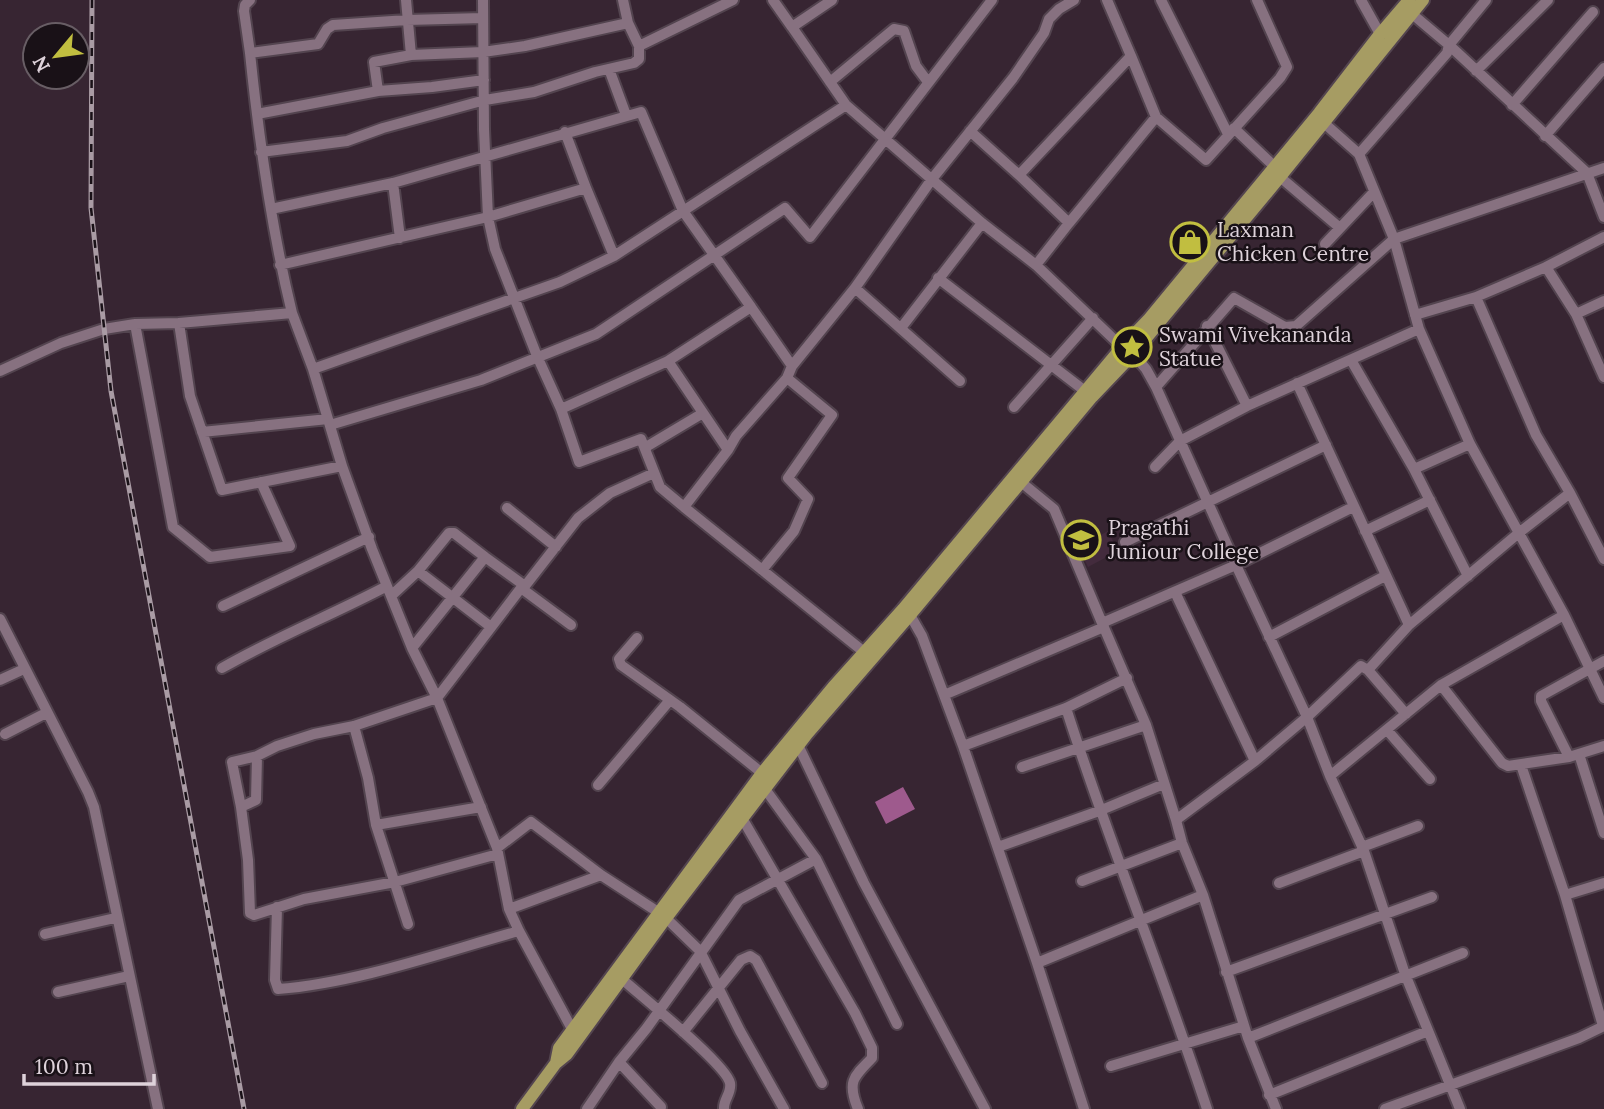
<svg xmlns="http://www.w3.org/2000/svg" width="1604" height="1109" viewBox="0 0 1604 1109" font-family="Lora,serif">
	<rect width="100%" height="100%" fill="#372532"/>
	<path fill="#432b3d" d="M 1108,531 L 1118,551 L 1088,567 L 1078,547 Z"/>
	<path fill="#9e5a8d" d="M 903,787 L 915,809 L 886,824 L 875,802 Z"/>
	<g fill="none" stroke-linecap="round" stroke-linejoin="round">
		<g stroke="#53444f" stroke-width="14">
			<path id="minor" d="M 406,0 L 411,55
				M 483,0 L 484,129 L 488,217 L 495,249 L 537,356 L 561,409 L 579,462 L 641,439 L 660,487 L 684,507
				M 773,0 L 792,27
				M 832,0 L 792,27 L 846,105 L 982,223 L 1036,265 L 1122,347
				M 1107,0 L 1131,56 L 1019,175 L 1069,223 L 1156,117 L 1206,160 L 1280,78 L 1287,67 L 1257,0
				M 1161,0 L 1228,134
				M 1361,0 L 1380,34
				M 1486,0 L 1449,45 L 1587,173 L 1604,217
				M 639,46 L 733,0
				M 250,53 L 244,11 L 245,5 L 250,0
				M 1131,56 L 1156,117
				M 609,69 L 626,115
				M 1476,71 L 1548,0
				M 484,80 L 432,87 L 378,91 L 374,62 L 411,55 L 483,52 L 525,46 L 628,23 L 623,0
				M 830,82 L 894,29 L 904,31 L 916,66 L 928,82
				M 1512,105 L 1593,12
				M 257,114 L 378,91
				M 1324,123 L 1359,154 L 1394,239 L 1604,168
				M 1234,128 L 1274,166
				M 970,131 L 1019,175
				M 1545,136 L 1604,68
				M 261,152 L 347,141 L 383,128 L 485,100 L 534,92 L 595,72 L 634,63 L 639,59 L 639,46 L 628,23
				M 1359,154 L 1447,53 L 1449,45 L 1411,13
				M 1280,177 L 1340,228
				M 393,183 L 400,238
				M 586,188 L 614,256
				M 271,209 L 393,183 L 641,112 L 683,211 L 751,307 L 668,361 L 561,409
				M 1325,244 L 1374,192
				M 280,265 L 488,217 L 586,188 L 565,132
				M 1036,265 L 1069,223
				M 938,278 L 1085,391
				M 855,288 L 960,381
				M 1476,297 L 1546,267
				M 1604,301 L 1576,314 L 1604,377
				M 751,307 L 792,366
				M 292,313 L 313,369 L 342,466 L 372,549 L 412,648 L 437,698 L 497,848 L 509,909 L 519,931 L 572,1029
				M 1576,314 L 1546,267 L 1604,237
				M 179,323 L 190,396 L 222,490 L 342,466
				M 1207,326 L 1247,406
				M 901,328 L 982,223
				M 1133,354 L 1146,369 L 1156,387 L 1236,565 L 1353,507
				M 1351,360 L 1414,469 L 1468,576
				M 668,361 L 728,450
				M 313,369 L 560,282 L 614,256 L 846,105
				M 0,371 L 61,343 L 104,329 L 135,324
				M 1297,383 L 1409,625 L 1520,532 L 1570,493 L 1536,435 L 1476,297 L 1415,315
				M 1156,387 L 1234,298 L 1285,327 L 1296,326 L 1394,239 L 1419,329 L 1470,444 L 1564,615 L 1604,698
				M 1014,407 L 1093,318
				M 330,425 L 481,380 L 596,334 L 785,208 L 810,237 L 992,0
				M 202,432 L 328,419
				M 646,447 L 703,413
				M 1155,467 L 1180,441 L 1247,406 L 1419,329
				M 1414,469 L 1470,444
				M 261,482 L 290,546 L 210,557 L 173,527 L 135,324 L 179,323 L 292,313 C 271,227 259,140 250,53 L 318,44 L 327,29 L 333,25 L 407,20 L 483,18
				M 1021,482 L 1054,509 L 1102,623 L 1236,565 L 1307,717 L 1330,776 L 1441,685 L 1564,615
				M 1570,493 L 1604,559
				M 507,508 L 556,547
				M 1365,531 L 1430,500
				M 1125,542 L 1326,445
				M 762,570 L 794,531 L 808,499 L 788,478 L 832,415 L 787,378
				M 418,571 L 491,627
				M 1175,592 L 1255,761
				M 391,596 L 418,571 L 449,533 L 454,533 L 485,557
				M 223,606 L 369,537
				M 910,615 L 922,636 L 963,746 L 1037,963 L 1203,895 L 1182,843 L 1176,820
				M 0,619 L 88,792 L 94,807 L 158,1109
				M 1102,623 L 1146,725 L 1176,820 L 1255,761 L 1307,717 L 1361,666 L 1368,670 L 1406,714
				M 1269,637 L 1385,576
				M 637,638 L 619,659 L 621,665 L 680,707 L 762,773
				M 412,648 L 485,557 L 525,586 L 578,518 L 610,493 L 654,473
				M 864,652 L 684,507 L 728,450 L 736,436 L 787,378 L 792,366 L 855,288 L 932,179 L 1013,78 L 1044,33 L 1049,19 L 1059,9 L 1074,0
				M 222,668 C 276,637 332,615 387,586
				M 1368,670 L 1409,625
				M 0,680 L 24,669
				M 1441,685 L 1502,763 L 1508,766 L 1569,757 L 1604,746
				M 944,695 L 1104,627
				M 1066,708 C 1109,843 1163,974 1207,1109
				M 354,726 L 368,778 L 376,825 L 481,807
				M 1387,730 L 1430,779
				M 5,734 L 46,713
				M 798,745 L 864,883 L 985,1109
				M 963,746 L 1066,708 L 1127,678
				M 1579,754 L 1604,833
				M 257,756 L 256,800 L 241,807 L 232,762 L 257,756 L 277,746 L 314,734 L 354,726 L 437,698 L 521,588 L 571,625
				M 1569,757 L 1541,701 L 1541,696 L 1604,661
				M 1521,765 L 1565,895 L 1603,1026
				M 1022,767 L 1146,725
				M 1330,776 L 1364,851 L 1405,974 L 1460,1109
				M 598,785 L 670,700
				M 765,789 L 816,859 L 897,1024
				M 241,807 L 248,860 L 250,913 L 254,915 L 304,899 L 395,882 L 498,854
				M 742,818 L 855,1013 L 872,1048 L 872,1058 C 853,1077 847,1082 858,1109
				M 376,825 L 408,924
				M 998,847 L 1099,811 L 1164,784
				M 1362,847 L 1418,826
				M 497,848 L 531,822 L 601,875 L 509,909
				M 601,875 L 658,912
				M 1082,881 L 1182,843
				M 1279,883 L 1364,851
				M 1203,895 L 1248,1038 L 1276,1109
				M 1565,895 L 1604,883
				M 277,907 L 275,980 L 278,989 C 357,983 443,952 519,931
				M 666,918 L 700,951 L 740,1031 L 784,1109
				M 45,934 L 115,918
				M 1037,963 L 1084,1109
				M 1226,972 L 1432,897
				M 622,979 C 641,996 726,1064 730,1083 C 732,1093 723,1100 724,1109
				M 58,992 L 129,976
				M 683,1032 L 741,960 L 750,956 L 756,960 L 822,1083
				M 1248,1038 L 1463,953
				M 619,1062 L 661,1107
				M 1111,1066 L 1244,1026
				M 1269,1095 L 1428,1031
				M 587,1109 L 619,1062 L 646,1029 L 739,900 L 816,859
				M 1385,1109 L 1579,1038 L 1604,1026"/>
		</g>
		<g stroke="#53444f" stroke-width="16">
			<path id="major" d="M 556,1063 L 559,1048 L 762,773 L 833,687 L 903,609 L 1122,347 L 1148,320 L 1319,113 L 1380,34 L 1409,0
				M 522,1109 L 556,1063 L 567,1054 L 666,918 L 807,734 L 910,615 L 1092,397 L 1133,354 L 1280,177 L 1423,0"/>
		</g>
		<use href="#minor" stroke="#877180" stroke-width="10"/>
		<use href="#major" stroke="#a69c63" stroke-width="12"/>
		<g stroke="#a99ba4" stroke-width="5">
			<path id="rail" d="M 92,0 L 91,208 L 111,391 L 244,1109"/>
		</g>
		<use href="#rail" stroke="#191117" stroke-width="2.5" stroke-dasharray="8" stroke-linecap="butt"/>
	</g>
	<defs>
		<g id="shop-ring" transform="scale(2.0125)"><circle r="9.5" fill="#191117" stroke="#c1be40" stroke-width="1.5"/><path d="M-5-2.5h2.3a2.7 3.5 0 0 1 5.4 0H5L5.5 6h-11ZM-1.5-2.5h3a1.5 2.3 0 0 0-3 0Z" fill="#c1be40"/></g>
		<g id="sight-ring" transform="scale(2.0125)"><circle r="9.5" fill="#191117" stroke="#c1be40" stroke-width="1.5"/><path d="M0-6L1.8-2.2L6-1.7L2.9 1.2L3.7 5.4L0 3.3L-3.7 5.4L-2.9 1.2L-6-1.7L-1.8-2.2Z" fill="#c1be40"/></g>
		<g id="university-ring" transform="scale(2.0125)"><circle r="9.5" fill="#191117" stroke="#c1be40" stroke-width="1.5"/><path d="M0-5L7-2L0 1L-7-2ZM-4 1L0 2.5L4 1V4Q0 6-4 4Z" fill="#c1be40"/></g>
	</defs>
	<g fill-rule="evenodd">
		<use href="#shop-ring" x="1190" y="242"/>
		<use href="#sight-ring" x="1132" y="347"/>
		<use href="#university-ring" x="1081" y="540"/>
	</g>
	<g text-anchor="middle" stroke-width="5" stroke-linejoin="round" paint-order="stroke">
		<g font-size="21" fill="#ded2da" stroke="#191117" text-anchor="start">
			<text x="1217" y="237">Laxman<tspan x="1217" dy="24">Chicken Centre</tspan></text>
			<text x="1159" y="342">Swami Vivekananda<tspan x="1159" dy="24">Statue</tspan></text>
			<text x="1108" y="535">Pragathi<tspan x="1108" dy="24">Juniour College</tspan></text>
		</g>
	</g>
	<g transform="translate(56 56) rotate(241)"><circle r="33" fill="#191117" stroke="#685e65" stroke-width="2"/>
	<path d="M0-5L12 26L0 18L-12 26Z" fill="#c1be40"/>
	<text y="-10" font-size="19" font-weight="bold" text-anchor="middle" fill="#ded2da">N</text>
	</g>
	<path d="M24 1074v10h130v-10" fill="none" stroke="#ded2da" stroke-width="3.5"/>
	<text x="35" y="1074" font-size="21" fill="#ded2da" stroke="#191117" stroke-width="5" paint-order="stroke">100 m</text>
</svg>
